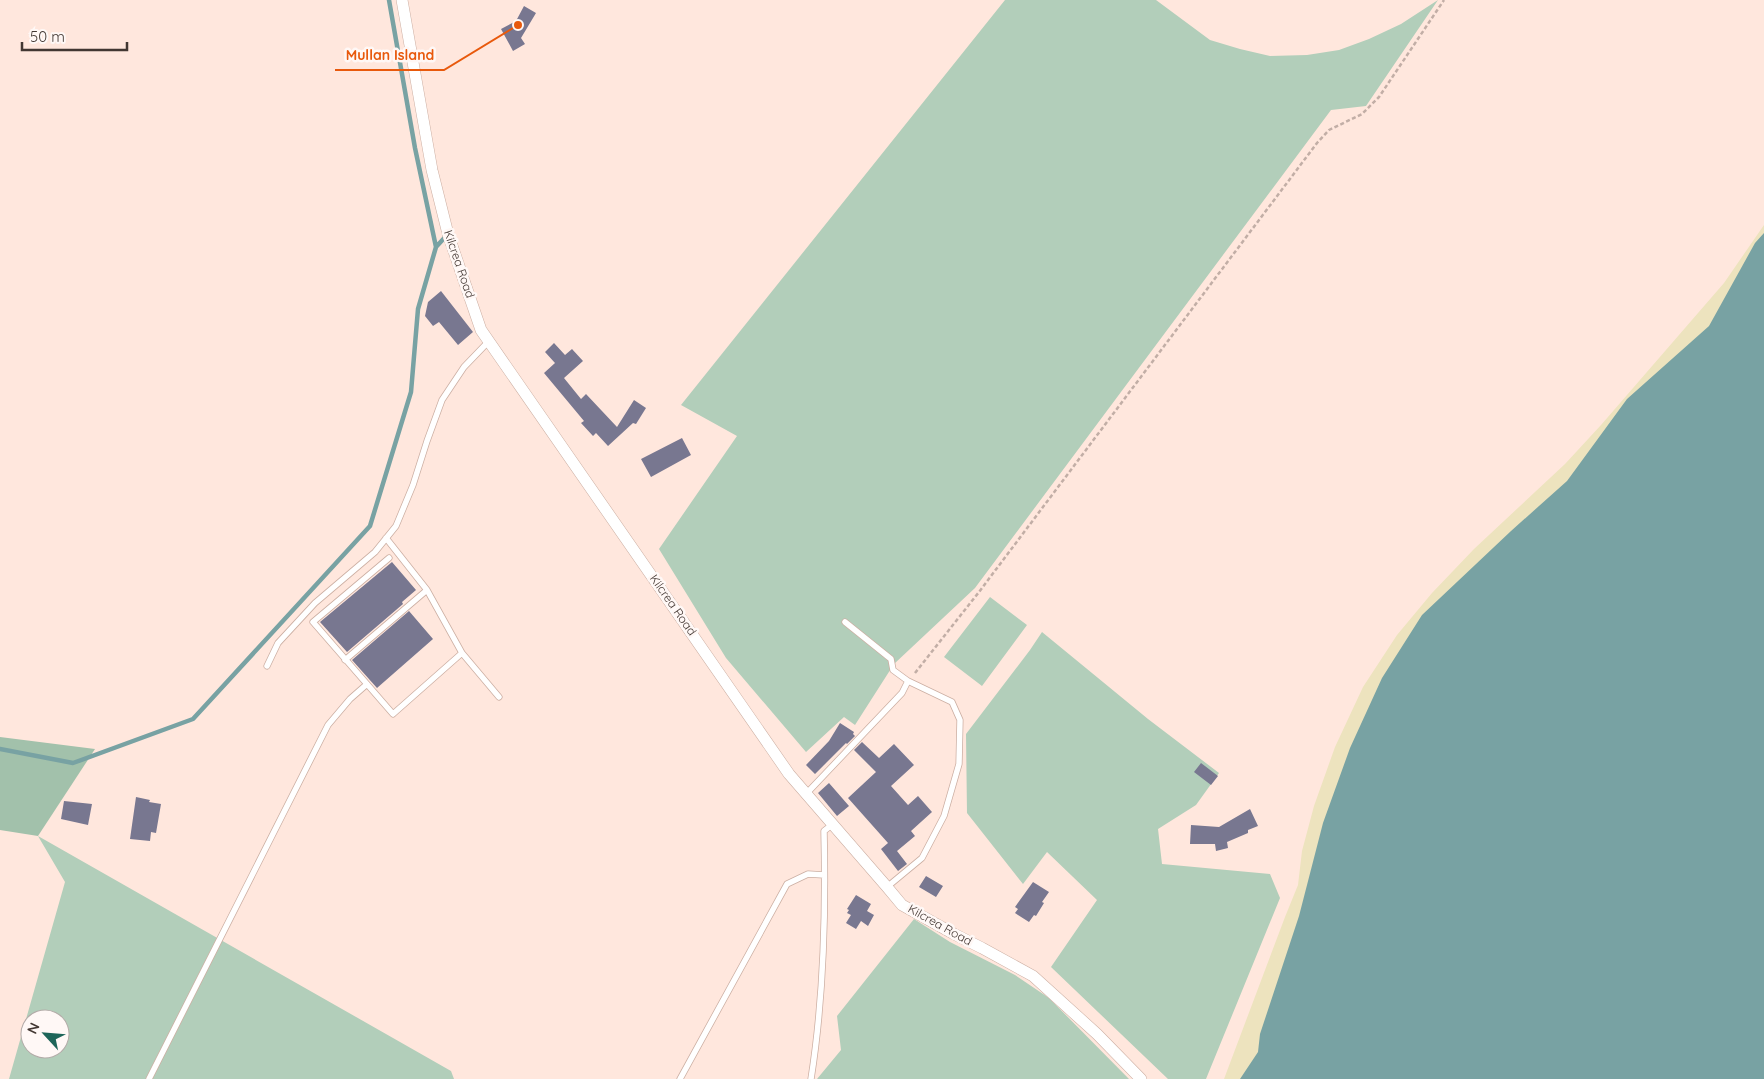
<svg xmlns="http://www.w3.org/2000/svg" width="1764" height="1079" viewBox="0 0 1764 1079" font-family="Quicksand,sans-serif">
	<rect width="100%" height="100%" fill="#ffe7dd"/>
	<path fill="#b2ceba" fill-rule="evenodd" d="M 1005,0 L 1156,0 L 1210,40 L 1240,49 L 1270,56 L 1307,55 L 1339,50 L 1369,39 L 1401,24 L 1438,0 L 1366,106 L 1331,110 L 975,588 L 894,664 L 855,725 L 844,717 L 806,752 L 726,658 L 659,549 L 737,436 L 681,405 Z
		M 990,597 L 1027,625 L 982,686 L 944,657 Z
		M 1042,632 L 1148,719 L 1219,773 L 1196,805 L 1158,829 L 1162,864 L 1270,874 L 1280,898 L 1206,1079 L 1168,1079 L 1051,967 L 1097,900 L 1047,852 L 1023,884 L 967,813 L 966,734 L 1030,650 Z
		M 38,836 L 451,1071 L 454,1079 L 9,1079 L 65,882 ZM 30,1019 L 60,1019 L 60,1049 L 30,1049 Z
		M 914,919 L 950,942 L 1015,975 L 1049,998 L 1129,1079 L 817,1079 L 841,1050 L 837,1016 Z"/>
	<path fill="#a2c1ab" d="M 0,737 L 95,749 L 38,836 L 0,830 Z"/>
	<path fill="#ede3be" d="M 1764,225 L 1764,284 L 1265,1079 L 1224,1079 L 1285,917 L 1298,885 L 1302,851 L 1314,806 L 1335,747 L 1363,687 L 1397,635 L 1432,593 L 1474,549 L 1565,464 L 1601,425 L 1724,283 Z"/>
	<path fill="#78a2a3" d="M 1764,233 L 1764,1079 L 1240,1079 L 1258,1052 L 1260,1034 L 1299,916 L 1323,823 L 1350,748 L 1382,678 L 1422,615 L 1511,531 L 1567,481 L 1627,399 L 1709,326 L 1755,243 Z"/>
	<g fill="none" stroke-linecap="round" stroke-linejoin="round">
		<path stroke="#78a2a3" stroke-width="4.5" d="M 389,0 L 415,148 L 436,247
			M 0,749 L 73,763 L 193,719 L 370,526 L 411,392 L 418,309 L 436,247 L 447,235"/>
	</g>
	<path fill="#787790" d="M 524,6 L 536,13 L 521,38 L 525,44 L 513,51 L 501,29 L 516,21 Z
		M 441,291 L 473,332 L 458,345 L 439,322 L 433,326 L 425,316 L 428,302 Z
		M 554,343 L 565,355 L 572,349 L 583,361 L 564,378 L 581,399 L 586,394 L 617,427 L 634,400 L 646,408 L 636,424 L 633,423 L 608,446 L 596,433 L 593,436 L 581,423 L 584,421 L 544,373 L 555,363 L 545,352 Z
		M 682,438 L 691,455 L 651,477 L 641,459 Z
		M 392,562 L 416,590 L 402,602 L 403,604 L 347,652 L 320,622 Z
		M 409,611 L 433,639 L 377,688 L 352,660 Z
		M 840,723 L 854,732 L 853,734 L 855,736 L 847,744 L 846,743 L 815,774 L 806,765 L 829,741 Z
		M 862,742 L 879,758 L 894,744 L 914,765 L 891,786 L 908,805 L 918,796 L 932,812 L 911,831 L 915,836 L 897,851 L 907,864 L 898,871 L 881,849 L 888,843 L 848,798 L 876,772 L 854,750 Z
		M 1201,763 L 1218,776 L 1211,785 L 1194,772 Z
		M 829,783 L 849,806 L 837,816 L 818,793 Z
		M 136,797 L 150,800 L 149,802 L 161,804 L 156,833 L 151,832 L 150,841 L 130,839 Z
		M 64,801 L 92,804 L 88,825 L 61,819 Z
		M 1250,809 L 1258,826 L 1248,830 L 1248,833 L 1227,842 L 1228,848 L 1216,851 L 1215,844 L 1190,844 L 1191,825 L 1219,827 Z
		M 926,876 L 943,886 L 936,897 L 919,887 Z
		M 1033,882 L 1049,892 L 1042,902 L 1044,903 L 1036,916 L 1034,915 L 1029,922 L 1015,913 L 1018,909 L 1015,907 Z
		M 856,895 L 871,904 L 867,911 L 874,915 L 868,926 L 861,921 L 856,929 L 846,923 L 851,915 L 847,913 L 849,910 L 847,909 Z"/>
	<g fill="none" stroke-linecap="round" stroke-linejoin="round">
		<g stroke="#ccafa3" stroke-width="7">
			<path id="service" d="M 386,538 L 427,590 L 462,653 L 499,697
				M 389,558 L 313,622 L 393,714 L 462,653
				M 845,622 L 891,659 L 893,670 L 908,681
				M 345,660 L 427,590
				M 267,666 L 278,643 L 315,603 L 375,552 L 396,526 L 413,485 L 427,441 L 442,400 L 464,367 L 489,341
				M 806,794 L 902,693 L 908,681 L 952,702 L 960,720 L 959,764 L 944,816 L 922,858 L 887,887
				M 149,1079 L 328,725 L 350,699 L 366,685
				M 680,1079 L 787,884 L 808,874 L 824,875
				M 811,1079 C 824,997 826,914 824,831 L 833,824"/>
		</g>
		<g stroke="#ccafa3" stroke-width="12">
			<path id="minor" d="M 402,0 L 432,170 L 448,234 L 481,330 L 789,774 L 887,887 L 902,905 L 954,934 L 982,948 L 1033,976 L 1097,1034 L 1141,1079"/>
		</g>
		<path stroke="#c2aea6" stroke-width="2.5" stroke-dasharray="4 2.5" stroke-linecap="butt" d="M 915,673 L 979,592 L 1317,143 L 1329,130 L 1362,114 L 1379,97 L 1444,0"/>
		<use href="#service" stroke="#fff" stroke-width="5.5"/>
		<use href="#minor" stroke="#fff" stroke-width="11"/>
	</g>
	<g text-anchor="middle" stroke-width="5" stroke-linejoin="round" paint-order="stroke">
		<g font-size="12" fill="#423732" stroke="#fff8f6">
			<text transform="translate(459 264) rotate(71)" y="4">Kilcrea Road</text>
			<text transform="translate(673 605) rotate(55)" y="4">Kilcrea Road</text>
			<text transform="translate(940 925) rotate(29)" y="4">Kilcrea Road</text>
		</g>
	</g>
	<path fill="none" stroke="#e8590c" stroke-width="2" d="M518 25L444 70H335"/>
	<circle fill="#e8590c" stroke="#fff8f6" stroke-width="2" cx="518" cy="25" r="5"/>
	<g font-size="14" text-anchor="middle" font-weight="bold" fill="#e8590c" stroke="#fff8f6" stroke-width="5" stroke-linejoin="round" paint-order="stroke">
		<text x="390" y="60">Mullan Island</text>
	</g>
	<g transform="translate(45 1034) rotate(296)"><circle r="24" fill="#fff8f6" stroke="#b3aba8"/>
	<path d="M0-4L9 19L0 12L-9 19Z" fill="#1e6559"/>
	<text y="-8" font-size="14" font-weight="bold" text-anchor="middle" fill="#423732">N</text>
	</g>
	<path d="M22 42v8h105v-8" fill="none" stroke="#423732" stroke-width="2.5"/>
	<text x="30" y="42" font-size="15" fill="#423732" stroke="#fff8f6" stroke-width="4" paint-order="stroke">50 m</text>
</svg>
